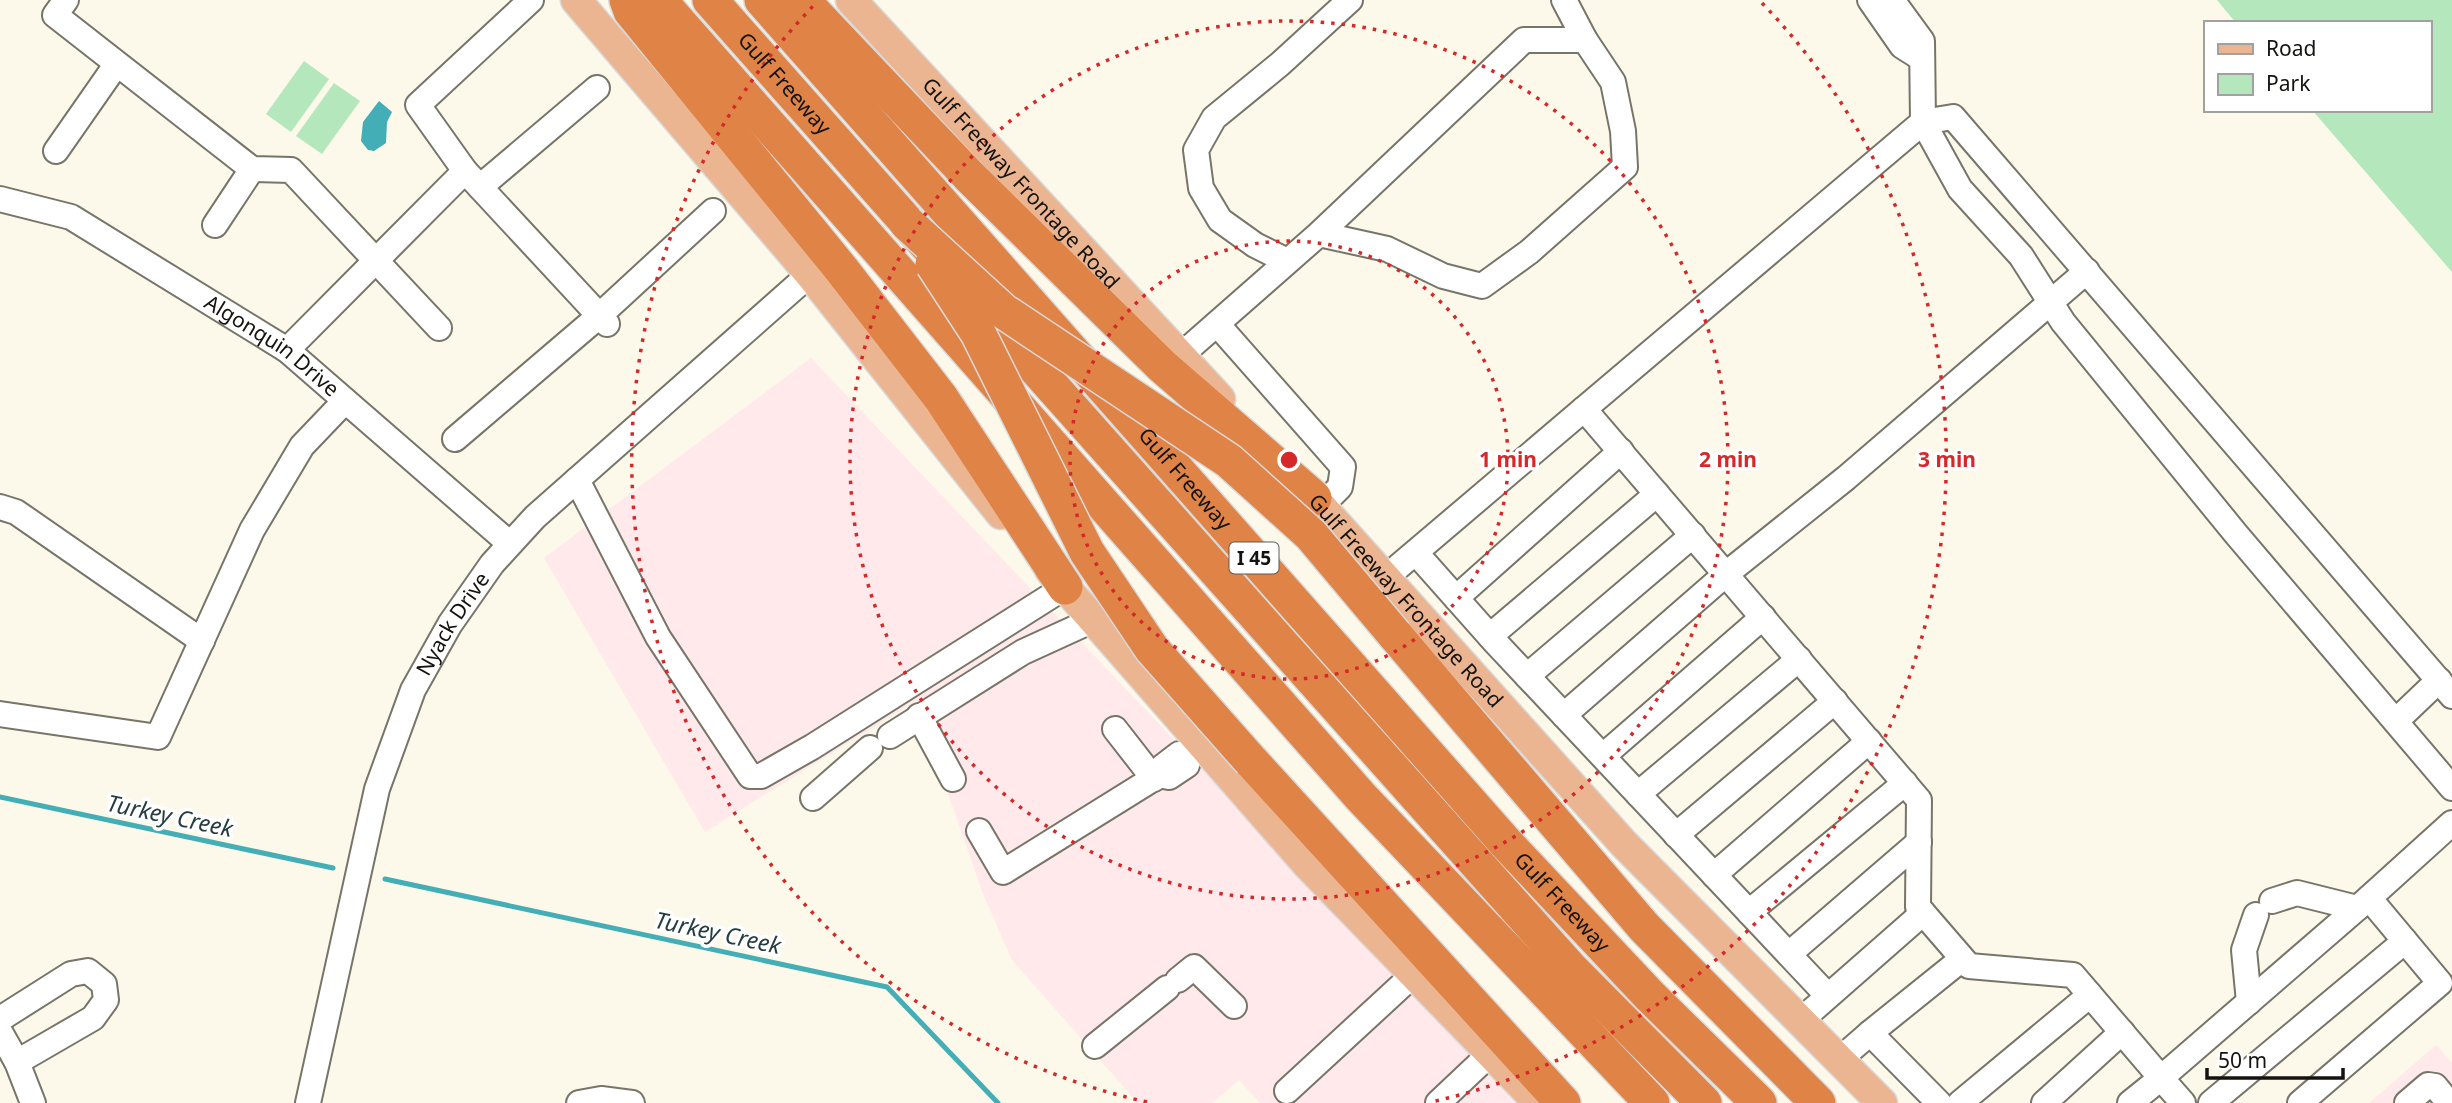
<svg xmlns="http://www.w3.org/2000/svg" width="2452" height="1103" viewBox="0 0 2452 1103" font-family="'Noto Sans',sans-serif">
	<rect width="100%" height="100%" fill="#fcf9eb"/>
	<path fill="#ffe9eb" d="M 811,358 L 1520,1103 L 1260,1103 L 1239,1080 L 1212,1103 L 1138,1103 L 1012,960 L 983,894 L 916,701 L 705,832 L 544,558 Z
		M 2436,1045 L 2452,1063 L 2452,1103 L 2369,1103 Z"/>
	<path fill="#b5e7bc" d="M 2217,0 L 2452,0 L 2452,272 L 2312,110 L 2429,110 L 2429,23 L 2236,23 Z
		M 304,61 L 329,79 L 291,132 L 266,114 Z
		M 334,83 L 360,101 L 322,154 L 296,136 Z"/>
	<path fill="#43aeb5" d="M 379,101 L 392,112 L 387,122 L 386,143 L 374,151 L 368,150 L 361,141 L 363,122 Z"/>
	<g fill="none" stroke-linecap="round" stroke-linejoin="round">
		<path stroke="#43aeb5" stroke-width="5" d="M 0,797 L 333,868
			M 385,879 L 887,987 L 998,1103"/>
		<g stroke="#777568" stroke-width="28">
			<g id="minor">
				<path d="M 66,0 L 55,15 L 252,169 L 291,170 L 439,328"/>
				<path d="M 531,0 L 418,105 L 465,171 L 607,324"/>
				<path d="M 1564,0 L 1585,40"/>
				<path d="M 1870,0 L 1902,46 L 1921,58"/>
				<path d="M 1892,0 L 1922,41 L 1923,122 L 1953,117 L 2452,696"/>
				<path d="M 56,151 L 116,65"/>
				<path d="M 480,187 L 597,88"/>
				<path id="s1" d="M 0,199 L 71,217 L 287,350 L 509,543"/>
				<path d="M 215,225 L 252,169"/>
				<path d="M 1287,261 L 1255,245 L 1220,220 L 1201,188 L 1196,150 L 1214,118 L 1280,64 L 1350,0"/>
				<path d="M 1217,324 L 1343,467 L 1340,487 L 1321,506"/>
				<path d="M 287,350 L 465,171"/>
				<path d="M 1180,356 L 1319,234 L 1387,249 L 1443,276 L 1482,286 L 1529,252 L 1625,167 L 1623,131 L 1613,82 L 1585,40 L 1524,40 L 1319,234"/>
				<path d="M 1584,409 L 1923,122 L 1960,189 L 2021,256 L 2063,322 L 2236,534 L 2452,788"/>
				<path d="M 455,439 L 599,316 L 713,211"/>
				<path d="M 577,480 L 658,637 L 750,776 L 761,776 L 812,747 L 1065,587"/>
				<path d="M 0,507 L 16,512 L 202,641"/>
				<path d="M 1416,553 L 1495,642 L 1827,995"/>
				<path d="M 1385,578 L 1584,409 L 1919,800 L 1918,907 L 1969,966 L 2073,975 L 2161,1078 L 2369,898 L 2440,983 L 2300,1103"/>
				<path d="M 1456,598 L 1621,451"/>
				<path d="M 1490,636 L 1657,494"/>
				<path d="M 1527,676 L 1693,535"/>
				<path d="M 0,714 L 158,737 L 252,530 L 302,446 L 345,401"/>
				<path d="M 1564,715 L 1726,574 L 1846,478 L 2087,271"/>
				<path d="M 919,716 L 953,779"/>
				<path d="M 2396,721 L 2439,680"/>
				<path d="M 1115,729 L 1154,779"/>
				<path d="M 890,736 L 1023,652 L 1093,620"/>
				<path d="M 1189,754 L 1187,765 L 1169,777 L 1159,775 L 1162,767 L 1179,754 L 1189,754 L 1202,745"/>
				<path d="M 1603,756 L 1763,617"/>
				<path d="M 1638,794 L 1799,659"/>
				<path d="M 813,798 L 870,748"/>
				<path d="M 979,831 L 1003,872 L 1159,775"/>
				<path d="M 1676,835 L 1835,701"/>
				<path d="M 1714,875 L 1869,741"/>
				<path d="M 2369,898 L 2452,823"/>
				<path d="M 2272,901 L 2297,893 L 2357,908"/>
				<path d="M 1749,912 L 1905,783"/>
				<path d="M 1789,954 L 1919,842"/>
				<path d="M 1178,980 L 1194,967 L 1234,1006"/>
				<path d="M 2249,1002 L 2244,950 L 2256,915"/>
				<path d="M 0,1019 L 71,974 L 88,971 L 104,984 L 106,1000 L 93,1018 L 17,1062"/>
				<path d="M 1800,1021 L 1923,913"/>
				<path d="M 0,1032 L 17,1062 L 33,1103"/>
				<path d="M 1095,1046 L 1167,988"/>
				<path d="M 1839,1060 L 1870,1033"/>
				<path d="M 1287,1091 L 1414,974"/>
				<path id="s2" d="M 308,1103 L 377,789 L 413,690 L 450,624 L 492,564 L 535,517 L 810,274"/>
				<path d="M 579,1103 L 601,1099 L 632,1103"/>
				<path d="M 1438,1103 L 1491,1053"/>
				<path d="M 1939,1103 L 1870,1033 L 1962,959"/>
				<path d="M 1960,1103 L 2090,995"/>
				<path d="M 2044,1103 L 2122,1032"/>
				<path d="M 2130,1103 L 2161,1078 L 2183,1103"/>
				<path d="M 2211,1103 L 2405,941"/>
				<path d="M 2407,1103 L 2428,1085 L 2435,1086 L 2449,1103"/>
			</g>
		</g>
		<g stroke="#d9d9d9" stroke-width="33">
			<g id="major">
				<path d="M 576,0 L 810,274 L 1001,514"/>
				<path id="s3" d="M 851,0 L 1220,399"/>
				<path id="s4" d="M 1298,481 L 1624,844 L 1882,1103"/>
				<path d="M 1050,570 L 1306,863 L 1539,1103"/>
			</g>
		</g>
		<g stroke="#d9d9d9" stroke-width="38">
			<g id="highway">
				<path d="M 627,0 L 631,11 L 842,270 L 941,398 L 1065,587"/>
				<path d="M 659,0 L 1361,797 L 1652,1103"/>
				<path id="s5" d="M 710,0 L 928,246"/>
				<path id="s6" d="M 762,0 L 1505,842 L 1650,996 L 1759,1103"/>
				<path d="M 802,0 L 970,177 L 1162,366 L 1314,498"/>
				<path d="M 974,299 L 1569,967 L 1704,1103"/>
				<path d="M 1395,635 L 1644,927 L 1818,1103"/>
				<path d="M 1251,761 L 1563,1103"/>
			</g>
		</g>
		<use href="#minor" stroke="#fff" stroke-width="24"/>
		<use href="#major" stroke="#ecb591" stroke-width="30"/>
		<use href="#highway" stroke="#df8347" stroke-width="35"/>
		<g stroke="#d9d9d9" stroke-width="38" stroke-linecap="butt">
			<path id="highway-bridge" d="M 907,223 L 1003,311 L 1229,461 L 1311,535 L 1395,635
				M 933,264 L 978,333 L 1087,552 L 1152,649 L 1251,761"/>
		</g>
		<use href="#highway-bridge" stroke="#df8347" stroke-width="35"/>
	</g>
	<g fill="none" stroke="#d62828" stroke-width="3.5" stroke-dasharray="3.5 7">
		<circle cx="1289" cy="460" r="219"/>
		<circle cx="1289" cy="460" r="439"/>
		<path d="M1147 1102A658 658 0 0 1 816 3M1762 3A658 658 0 0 1 1431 1102"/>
	</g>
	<g text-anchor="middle" stroke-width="7" stroke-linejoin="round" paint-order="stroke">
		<rect fill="#fff" stroke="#5a5a57" stroke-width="2" x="1229.5" y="542.5" width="49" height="31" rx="5"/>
		<g font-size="19" font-weight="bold" fill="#14130f">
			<text x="1254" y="565">I 45</text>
		</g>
		<g font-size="21" fill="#14130f" stroke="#fff">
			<text dy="7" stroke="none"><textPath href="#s5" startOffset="112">Gulf Freeway</textPath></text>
			<text dy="7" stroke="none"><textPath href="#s3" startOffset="250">Gulf Freeway Frontage Road</textPath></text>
			<text dy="7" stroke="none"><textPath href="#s1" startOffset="312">Algonquin Drive</textPath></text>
			<text dy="7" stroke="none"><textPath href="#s6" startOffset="639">Gulf Freeway</textPath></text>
			<text dy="7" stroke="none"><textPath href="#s4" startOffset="161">Gulf Freeway Frontage Road</textPath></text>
			<text dy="7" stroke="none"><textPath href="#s2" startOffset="504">Nyack Drive</textPath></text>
			<text dy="7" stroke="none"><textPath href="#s6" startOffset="1206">Gulf Freeway</textPath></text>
		</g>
		<g font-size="23" font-style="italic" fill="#253d3f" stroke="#fff">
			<text transform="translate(170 816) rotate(12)" y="8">Turkey Creek</text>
			<text transform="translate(718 933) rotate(12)" y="8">Turkey Creek</text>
		</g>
	</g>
	<circle cx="1289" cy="460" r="10" fill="#d62828" stroke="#fff" stroke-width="3.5"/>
	<g font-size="21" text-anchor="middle" font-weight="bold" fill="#d62828" stroke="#fff" stroke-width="7" stroke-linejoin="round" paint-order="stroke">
		<text x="1508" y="467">1 min</text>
		<text x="1728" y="467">2 min</text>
		<text x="1947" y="467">3 min</text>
	</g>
	<rect x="2204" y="21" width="228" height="91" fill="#ffffff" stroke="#a1a19f" stroke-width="2"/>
	<rect x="2218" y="44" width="35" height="10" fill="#ecb591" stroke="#a1a19f" stroke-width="2"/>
	<text x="2266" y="56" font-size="21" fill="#14130f">Road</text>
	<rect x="2218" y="74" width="35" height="21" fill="#b5e7bc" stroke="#a1a19f" stroke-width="2"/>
	<text x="2266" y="91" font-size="21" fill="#14130f">Park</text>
	<path d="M2207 1068v10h136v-10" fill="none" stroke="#14130f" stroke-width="3.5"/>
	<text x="2218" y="1068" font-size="21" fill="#14130f" stroke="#ffffff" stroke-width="5" paint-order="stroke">50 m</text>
</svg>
